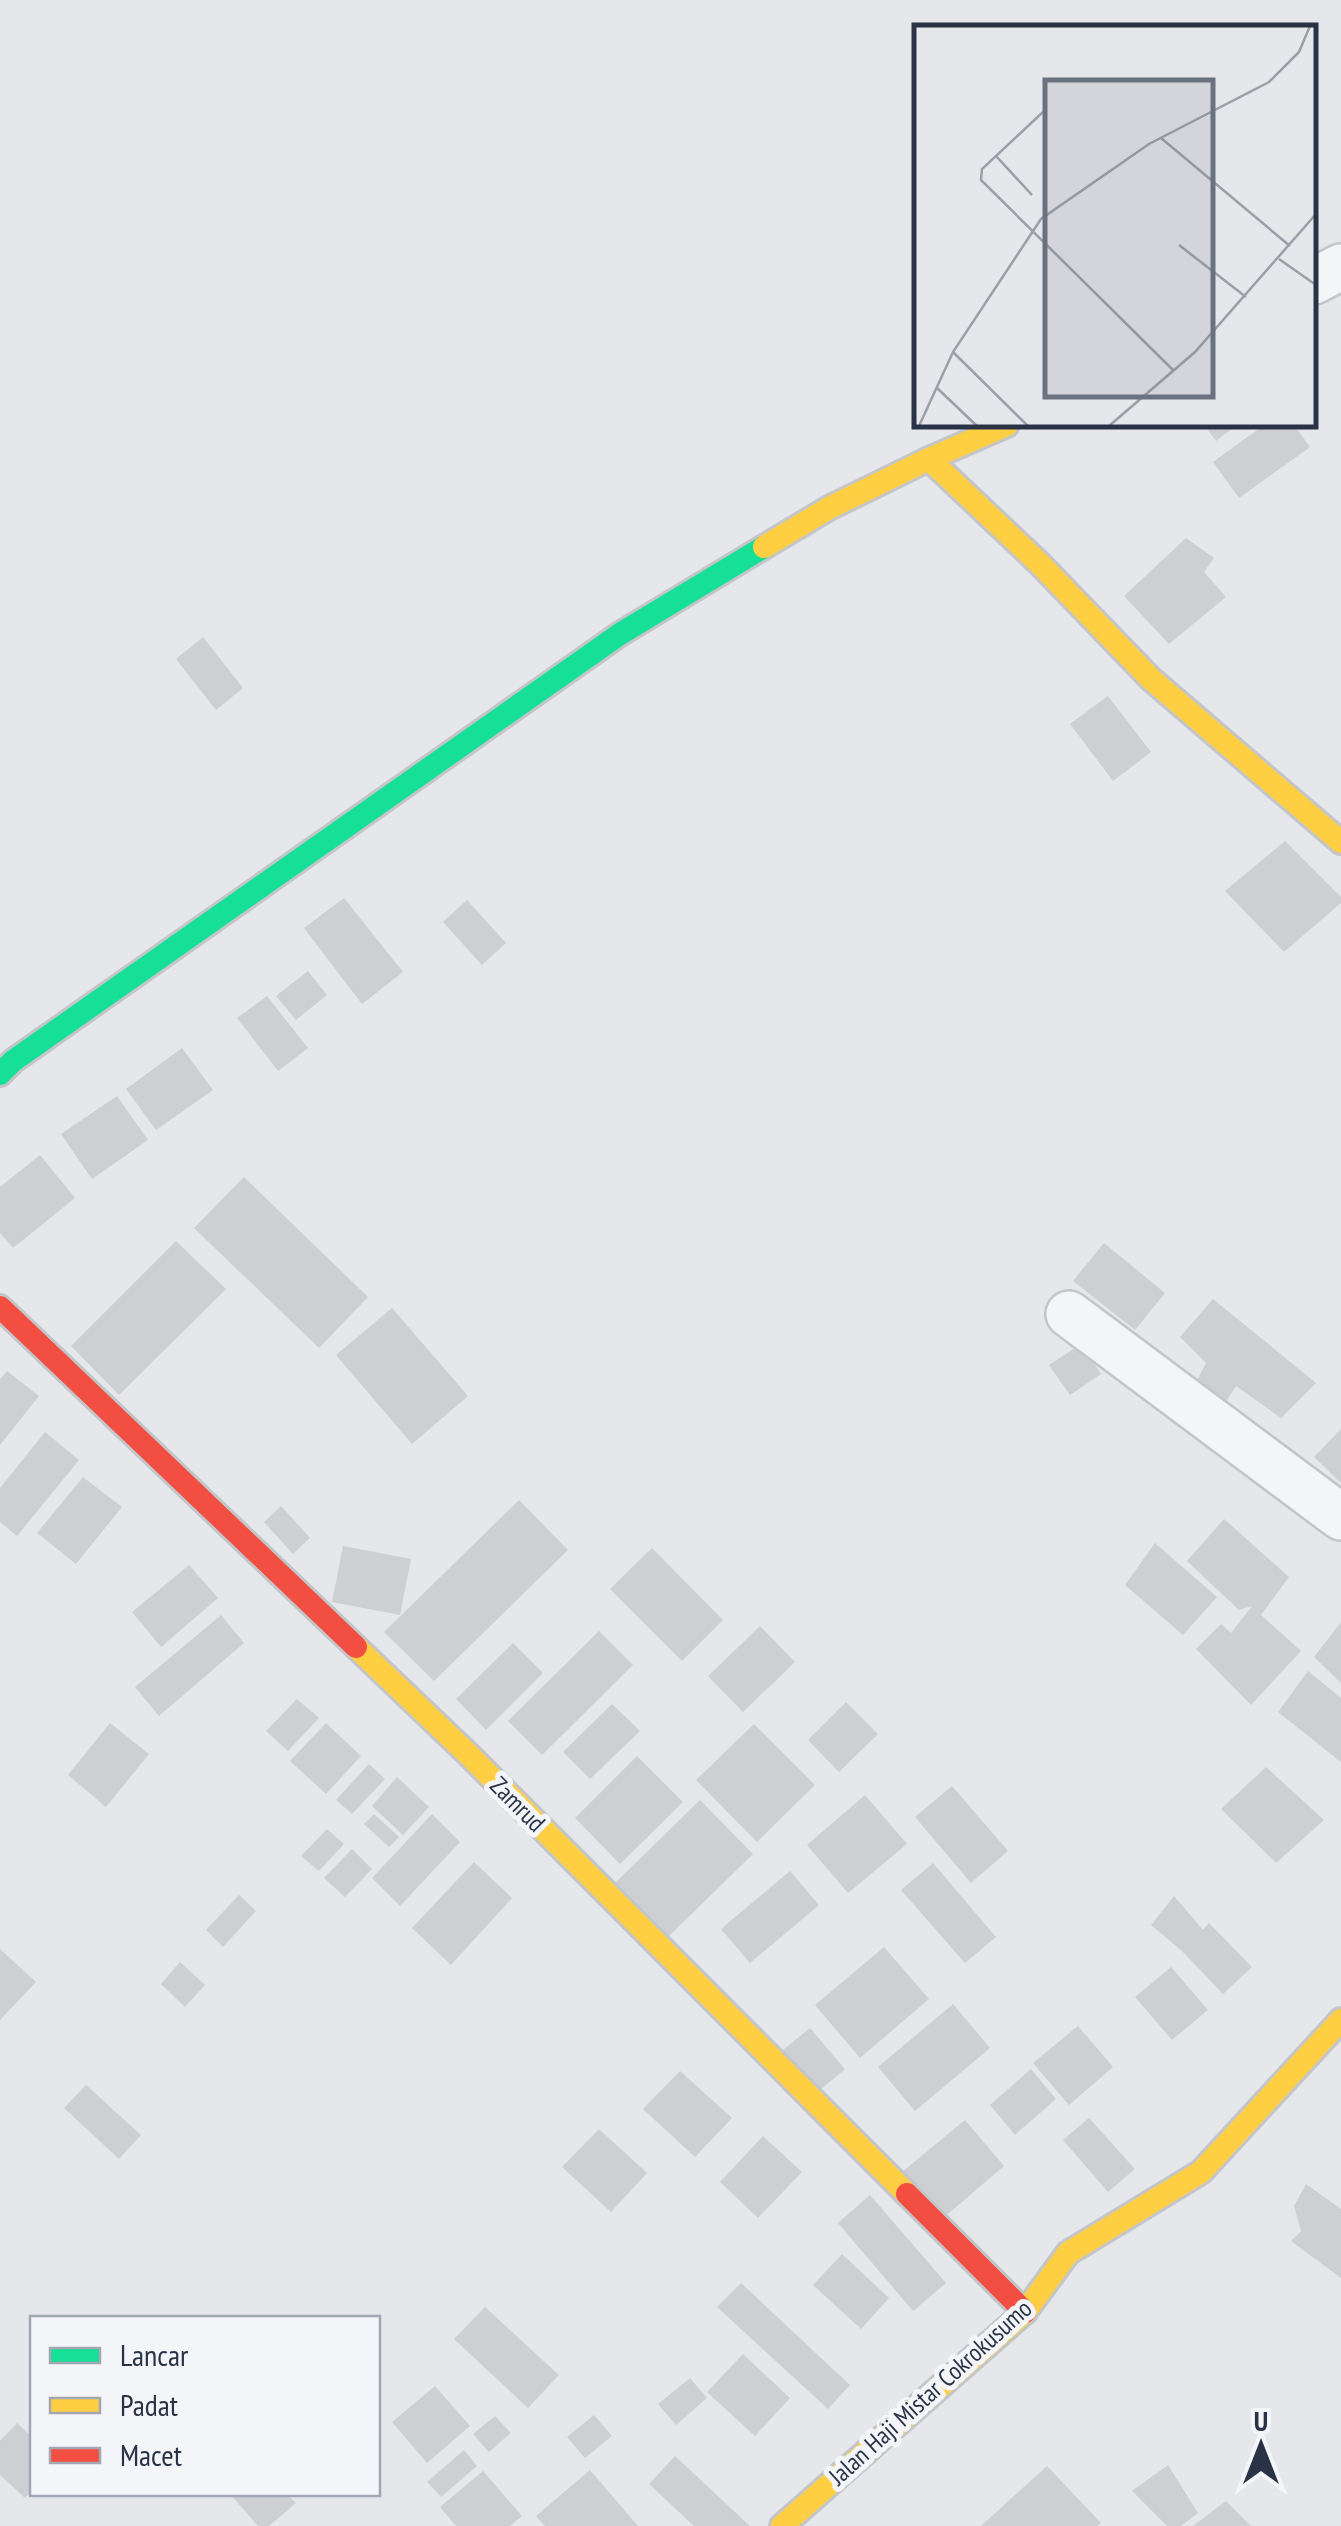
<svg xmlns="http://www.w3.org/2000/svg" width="1341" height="2526" viewBox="0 0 1341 2526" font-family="'PT Sans Narrow',sans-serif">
	<rect width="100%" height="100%" fill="#e5e7ea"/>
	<path fill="#cdcfd3" d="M 1204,425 L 1237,425 L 1216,441 Z
		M 1264,425 L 1294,425 L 1310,447 L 1239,498 L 1213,462 Z
		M 1186,538 L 1214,558 L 1204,572 L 1226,597 L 1169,644 L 1124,596 Z
		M 203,637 L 243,688 L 216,710 L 176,659 Z
		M 1108,696 L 1151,752 L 1113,781 L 1070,724 Z
		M 1285,841 L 1341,897 L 1341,903 L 1284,952 L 1225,891 Z
		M 344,898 L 403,972 L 362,1004 L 304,928 Z
		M 467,900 L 506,943 L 482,965 L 443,922 Z
		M 308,971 L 327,995 L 296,1020 L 276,996 Z
		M 267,996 L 308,1048 L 278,1071 L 237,1018 Z
		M 182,1048 L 213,1090 L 156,1130 L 126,1089 Z
		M 117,1096 L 148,1140 L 92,1179 L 61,1134 Z
		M 40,1155 L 75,1198 L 13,1248 L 0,1233 L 0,1187 Z
		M 244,1177 L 368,1297 L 319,1348 L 194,1228 Z
		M 176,1241 L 226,1289 L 119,1395 L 71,1346 Z
		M 1104,1243 L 1165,1293 L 1135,1330 L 1073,1281 Z
		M 1213,1299 L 1316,1383 L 1281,1418 L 1236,1386 L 1224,1405 L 1194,1386 L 1206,1363 L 1180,1337 Z
		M 392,1308 L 468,1396 L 412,1444 L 336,1355 Z
		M 1081,1344 L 1101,1374 L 1070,1395 L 1049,1365 Z
		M 7,1371 L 39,1396 L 0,1445 L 0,1379 Z
		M 1341,1429 L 1341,1483 L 1314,1457 Z
		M 45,1432 L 79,1460 L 17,1536 L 0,1522 L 0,1488 Z
		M 83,1477 L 122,1507 L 76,1564 L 37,1533 Z
		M 519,1500 L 568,1550 L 434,1681 L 384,1632 Z
		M 281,1506 L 310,1538 L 293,1554 L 264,1522 Z
		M 1224,1519 L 1289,1577 L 1261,1615 L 1301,1651 L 1251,1705 L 1196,1649 L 1221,1624 L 1231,1633 L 1252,1606 L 1239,1610 L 1187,1561 Z
		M 1155,1543 L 1217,1597 L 1183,1635 L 1125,1585 Z
		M 343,1546 L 411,1559 L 400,1615 L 332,1602 Z
		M 652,1548 L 723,1620 L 682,1661 L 610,1589 Z
		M 189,1565 L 218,1598 L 161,1647 L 132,1612 Z
		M 221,1615 L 244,1643 L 159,1716 L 135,1687 Z
		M 1341,1622 L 1341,1683 L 1314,1657 Z
		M 760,1626 L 795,1662 L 743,1712 L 708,1676 Z
		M 599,1631 L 633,1665 L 542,1755 L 508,1721 Z
		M 513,1643 L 543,1673 L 486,1730 L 456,1699 Z
		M 1308,1671 L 1341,1698 L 1341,1762 L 1278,1712 Z
		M 297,1699 L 319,1718 L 288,1751 L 266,1731 Z
		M 846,1702 L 878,1734 L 839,1772 L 808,1740 Z
		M 612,1704 L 640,1731 L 590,1779 L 563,1752 Z
		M 110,1723 L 149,1754 L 106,1807 L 68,1775 Z
		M 326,1723 L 361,1756 L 326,1794 L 290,1761 Z
		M 754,1724 L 815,1785 L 757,1842 L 696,1780 Z
		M 637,1756 L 683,1802 L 620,1864 L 575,1818 Z
		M 369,1764 L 385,1779 L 352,1814 L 336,1800 Z
		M 1266,1767 L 1324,1820 L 1276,1863 L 1221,1809 Z
		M 397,1777 L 429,1807 L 403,1835 L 372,1806 Z
		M 952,1786 L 1008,1851 L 971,1883 L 915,1817 Z
		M 865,1795 L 907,1844 L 848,1893 L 807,1845 Z
		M 700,1800 L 753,1854 L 667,1938 L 614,1884 Z
		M 374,1814 L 399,1837 L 389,1847 L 364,1824 Z
		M 432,1814 L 460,1842 L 400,1906 L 372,1878 Z
		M 327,1829 L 344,1844 L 319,1871 L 301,1856 Z
		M 352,1849 L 372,1869 L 345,1897 L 324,1878 Z
		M 474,1862 L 512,1898 L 451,1965 L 412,1928 Z
		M 933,1863 L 996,1937 L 965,1963 L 901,1890 Z
		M 790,1871 L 819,1905 L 750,1963 L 721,1929 Z
		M 239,1895 L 256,1911 L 223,1947 L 206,1930 Z
		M 1174,1896 L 1203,1930 L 1209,1923 L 1252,1967 L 1223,1994 L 1182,1951 L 1151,1925 Z
		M 884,1947 L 929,1999 L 860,2058 L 815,2005 Z
		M 0,1949 L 36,1982 L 0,2020 Z
		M 180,1962 L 205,1985 L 185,2007 L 161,1984 Z
		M 1171,1967 L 1208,2010 L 1172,2040 L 1135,1997 Z
		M 953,2004 L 990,2048 L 915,2111 L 878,2067 Z
		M 1078,2026 L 1113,2067 L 1069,2105 L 1033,2063 Z
		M 810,2028 L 845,2069 L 819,2091 L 783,2050 Z
		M 1031,2069 L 1056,2099 L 1015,2135 L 990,2105 Z
		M 680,2071 L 732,2118 L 695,2157 L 643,2109 Z
		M 86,2085 L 141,2135 L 119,2159 L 64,2108 Z
		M 1089,2118 L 1135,2169 L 1108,2192 L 1063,2140 Z
		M 965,2120 L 1004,2166 L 942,2219 L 902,2172 Z
		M 599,2129 L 647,2173 L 611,2212 L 562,2167 Z
		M 763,2136 L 802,2172 L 758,2218 L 720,2182 Z
		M 1306,2184 L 1341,2209 L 1341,2278 L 1291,2241 L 1301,2231 L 1294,2206 Z
		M 870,2195 L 946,2283 L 913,2311 L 838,2223 Z
		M 842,2254 L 889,2298 L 861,2329 L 813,2285 Z
		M 741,2283 L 850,2385 L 828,2409 L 717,2307 Z
		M 485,2307 L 559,2375 L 528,2408 L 454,2339 Z
		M 743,2354 L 790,2398 L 755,2436 L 707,2392 Z
		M 690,2378 L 707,2398 L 676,2425 L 658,2404 Z
		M 435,2386 L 470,2426 L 427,2463 L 392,2422 Z
		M 594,2415 L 612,2436 L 585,2458 L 567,2437 Z
		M 495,2416 L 511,2433 L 489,2452 L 473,2434 Z
		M 17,2423 L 32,2437 L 32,2490 L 25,2498 L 0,2475 L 0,2441 Z
		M 464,2450 L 477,2466 L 441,2497 L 427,2482 Z
		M 675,2456 L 750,2526 L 694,2526 L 649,2484 Z
		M 1168,2465 L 1198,2513 L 1181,2526 L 1167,2526 L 1132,2491 Z
		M 1047,2466 L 1101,2523 L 1097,2526 L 981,2526 Z
		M 590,2470 L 638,2526 L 545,2526 L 536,2516 Z
		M 483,2471 L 522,2516 L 510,2526 L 456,2526 L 440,2507 Z
		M 230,2494 L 287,2494 L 296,2503 L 269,2526 L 258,2526 Z
		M 1226,2501 L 1251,2526 L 1193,2526 Z"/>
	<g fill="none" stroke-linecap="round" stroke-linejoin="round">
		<g stroke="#c3c5c8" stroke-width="50">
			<path id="street" d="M 1314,281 L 1341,267
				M 1069,1314 L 1341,1517"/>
		</g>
		<g stroke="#c3c5c8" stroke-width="28">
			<path id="fast" d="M 0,1074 L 13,1061 L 620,634 L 764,547"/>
		</g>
		<g stroke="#c3c5c8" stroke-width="28">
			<path id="slow" d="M 929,459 L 1040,564 L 1151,679 L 1341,842
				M 764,547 L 829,508 L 929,459 L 1007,425
				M 356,1647 L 468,1754 L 907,2194
				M 782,2526 L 1025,2312 L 1068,2253 L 1201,2172 L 1341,2020"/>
		</g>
		<g stroke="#c3c5c8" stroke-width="28">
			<path id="jam" d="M 0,1307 L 356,1647
				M 907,2194 L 1025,2312"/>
		</g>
		<use href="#street" stroke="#f4f5f7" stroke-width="45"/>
		<use href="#fast" stroke="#16e098" stroke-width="22"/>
		<use href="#slow" stroke="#ffcf43" stroke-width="22"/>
		<use href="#jam" stroke="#f24e42" stroke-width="22"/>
	</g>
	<g text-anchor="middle" stroke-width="10" stroke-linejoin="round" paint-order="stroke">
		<g font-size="25" fill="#2a3345" stroke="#f3f5f9">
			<text transform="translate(518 1804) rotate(45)" y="9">Zamrud</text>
			<text transform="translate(930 2392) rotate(-42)" y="9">Jalan Haji Mistar Cokrokusumo</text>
		</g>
	</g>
	<g transform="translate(914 25)">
		<rect width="402" height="402" fill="#e5e7ea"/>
		<path fill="none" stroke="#9a9fa8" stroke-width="2.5" d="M 129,87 L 68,144 L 67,155 L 259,345M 247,113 L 376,221M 82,131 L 118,170M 265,220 L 332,272M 365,234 L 402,260M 39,327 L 114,401M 23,363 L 63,401M 5,401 L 39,327 L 127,194 L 235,119 L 355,57 L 385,27 L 396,1M 195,401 L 281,327 L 402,189"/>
		<path fill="#6b727f" fill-opacity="0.15" stroke="#6b727f" stroke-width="5" d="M 131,55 L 299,55 L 299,372 L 131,372 Z"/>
		<rect width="402" height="402" fill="none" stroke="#2a3345" stroke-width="5"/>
	</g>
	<rect x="30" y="2316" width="350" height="180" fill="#f3f5f9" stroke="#a3a7b1" stroke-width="2.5"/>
	<rect x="50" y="2348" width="50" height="15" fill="#16e098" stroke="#a3a7b1" stroke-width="2.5"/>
	<text x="120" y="2366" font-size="30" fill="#2a3345">Lancar</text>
	<rect x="50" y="2398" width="50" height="15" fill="#ffcf43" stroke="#a3a7b1" stroke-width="2.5"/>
	<text x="120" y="2416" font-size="30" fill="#2a3345">Padat</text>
	<rect x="50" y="2448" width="50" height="15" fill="#f24e42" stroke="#a3a7b1" stroke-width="2.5"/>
	<text x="120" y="2466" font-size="30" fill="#2a3345">Macet</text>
	<g transform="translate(1261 2446)" stroke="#f3f5f9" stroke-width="8" paint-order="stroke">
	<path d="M0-8L18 38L0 25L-18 38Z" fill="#2a3345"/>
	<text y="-15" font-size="28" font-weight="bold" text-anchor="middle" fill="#2a3345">U</text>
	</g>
</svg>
